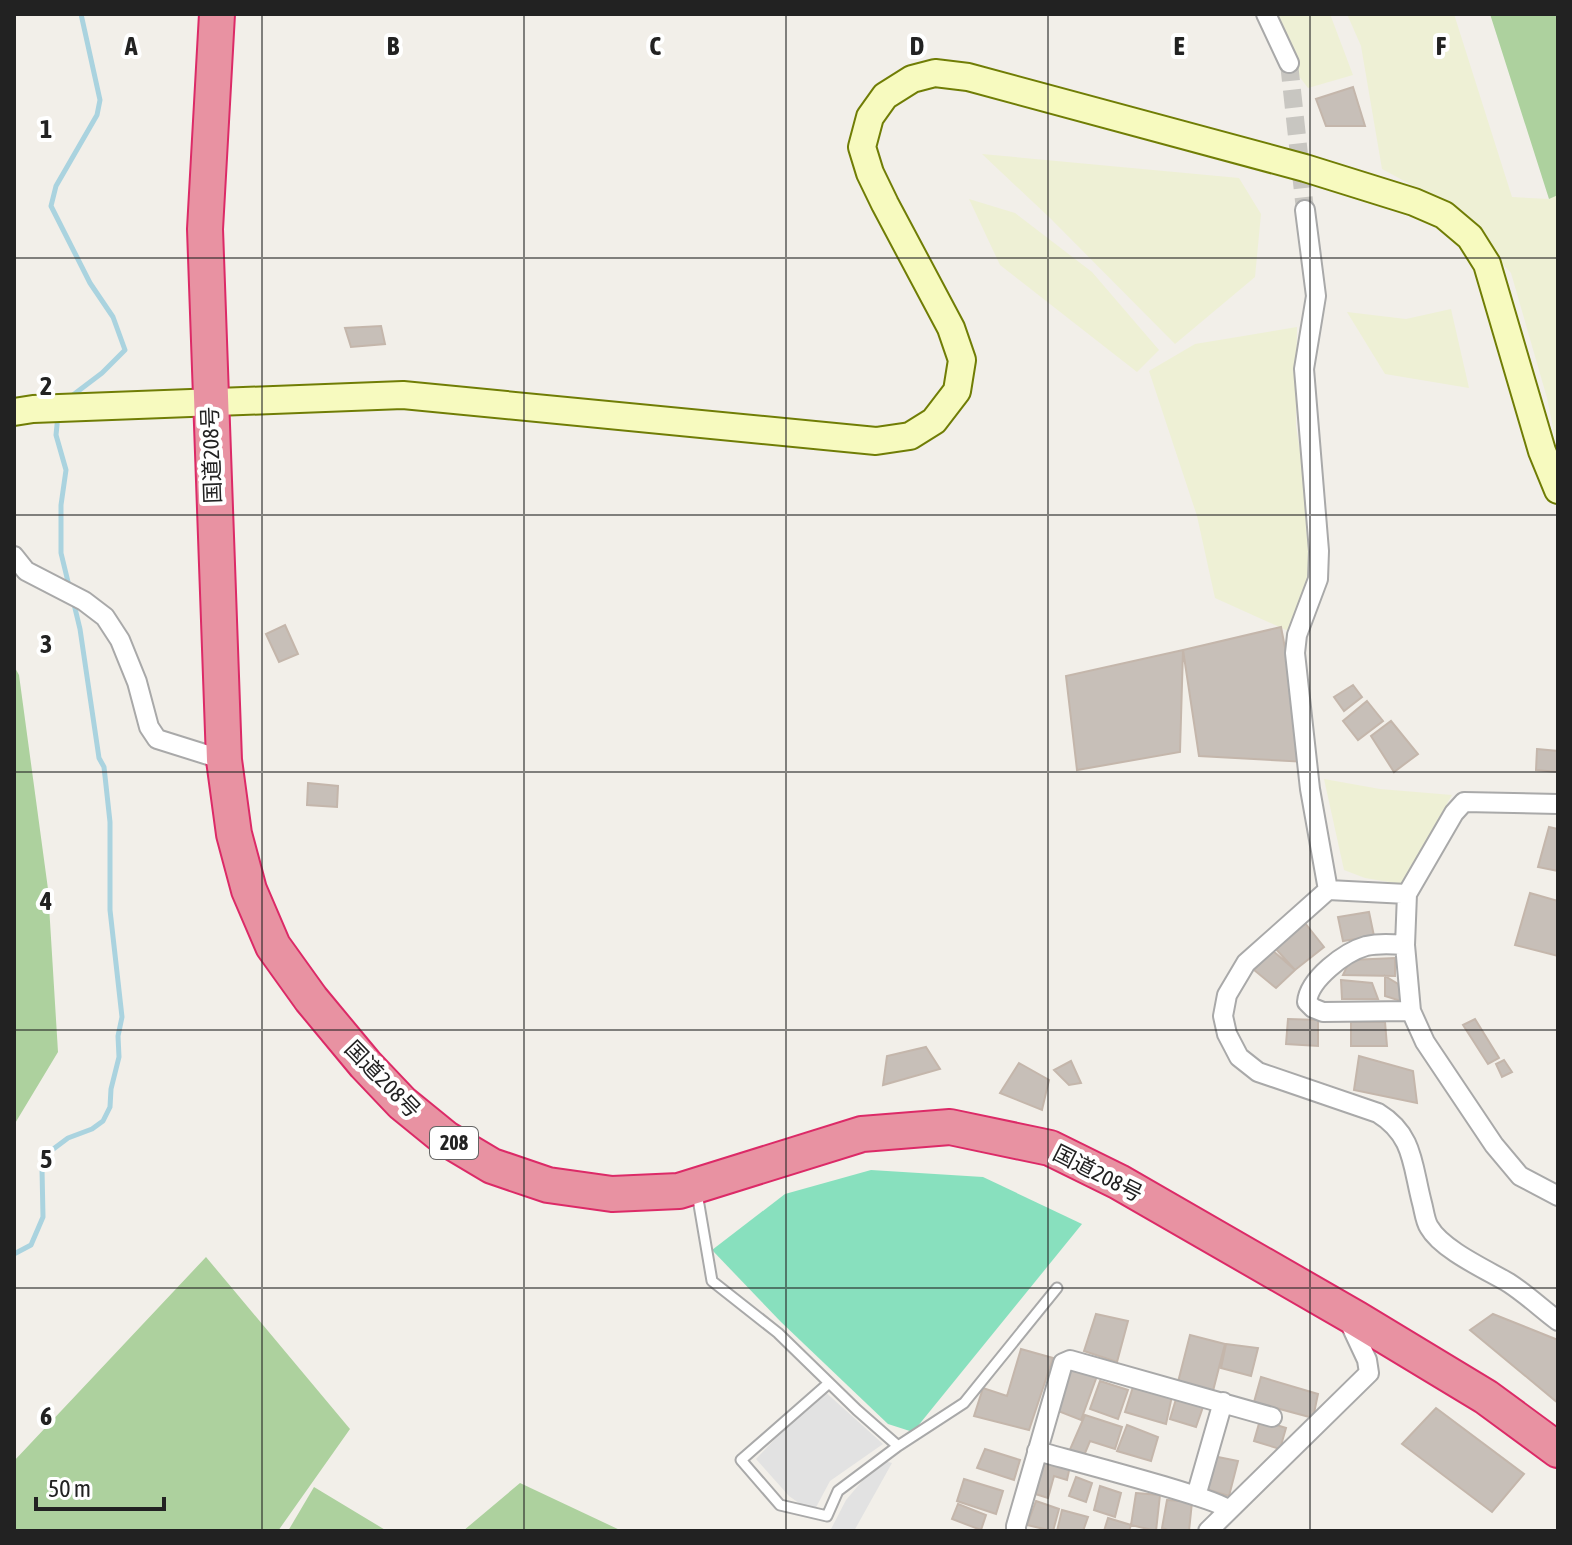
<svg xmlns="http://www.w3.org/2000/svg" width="1572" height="1545" viewBox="0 0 1572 1545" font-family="'Asap Condensed','Noto Sans JP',sans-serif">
	<rect width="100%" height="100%" fill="#f2efe9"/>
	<path fill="#eef0d5" d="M 1270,14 L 1330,14 L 1353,75 L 1308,88 L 1289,63 Z
		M 1347,14 L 1454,14 L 1512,197 L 1549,199 L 1558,194 L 1558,452 L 1547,398 L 1511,273 L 1447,204 L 1382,169 L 1361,46 Z
		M 982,154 L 1239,178 L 1261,214 L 1255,277 L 1175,344 L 1050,218 Z
		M 969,199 L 1015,213 L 1092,272 L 1159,350 L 1137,372 L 1000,265 Z
		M 1451,309 L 1469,388 L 1385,374 L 1347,312 L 1406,319 Z
		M 1297,327 L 1296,426 L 1318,561 L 1297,635 L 1215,598 L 1197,516 L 1149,371 L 1195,344 Z
		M 1324,779 L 1380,789 L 1452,795 L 1401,884 L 1365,878 L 1344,870 Z"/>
	<path fill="#add19e" d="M 1490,14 L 1558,14 L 1558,195 L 1549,199 Z
		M 14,666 L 19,675 L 48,889 L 58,1052 L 14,1125 Z
		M 206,1257 L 350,1429 L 278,1531 L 14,1531 L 14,1461 Z
		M 520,1483 L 622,1531 L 463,1531 Z
		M 314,1487 L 387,1531 L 288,1531 Z"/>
	<path fill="#88e0be" d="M 871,1170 L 983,1177 L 1082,1224 L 913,1432 L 888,1424 L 781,1322 L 712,1250 L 785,1194 Z"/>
	<path fill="#e2e2e2" d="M 822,1389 L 883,1444 L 830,1481 L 813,1513 L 789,1496 L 756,1459 Z
		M 880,1460 L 892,1463 L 854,1531 L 830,1531 L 846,1500 Z"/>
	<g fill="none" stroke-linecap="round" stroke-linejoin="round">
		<path stroke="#aad3df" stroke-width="5" d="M 69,398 L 102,373 L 125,350 L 113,317 L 90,283 L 51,206 L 56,186 L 97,115 L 100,100 L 81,14
			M 58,415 L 56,435 L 66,470 L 61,505 L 61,553 L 69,586
			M 14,1254 L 31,1245 L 43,1217 L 42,1169 L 52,1150 L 68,1138 L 92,1129 L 103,1121 L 110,1107 L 111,1089 L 119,1057 L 118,1036 L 122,1017 L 110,910 L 110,822 L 104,767 L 99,758 L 80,629 L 73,600"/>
	</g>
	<path fill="#c7bfb8" stroke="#c4b6ab" stroke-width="2" d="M 1353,87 L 1365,126 L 1326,126 L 1316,99 Z
		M 381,326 L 385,344 L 351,347 L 345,328 Z
		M 285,625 L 298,654 L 279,662 L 266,634 Z
		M 1281,627 L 1307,762 L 1199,756 L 1183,650 Z
		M 1183,650 L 1180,752 L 1077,770 L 1066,676 Z
		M 1353,685 L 1362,697 L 1344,711 L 1334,697 Z
		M 1367,701 L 1383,721 L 1358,740 L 1343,721 Z
		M 1391,721 L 1418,754 L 1394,772 L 1371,736 Z
		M 1537,749 L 1558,751 L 1558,772 L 1536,770 Z
		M 308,783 L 338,786 L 337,807 L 307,805 Z
		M 1549,827 L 1558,829 L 1558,871 L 1538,867 Z
		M 1530,893 L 1558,901 L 1558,956 L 1515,945 Z
		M 1369,912 L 1374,936 L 1343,941 L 1338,917 Z
		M 1305,923 L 1324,947 L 1295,970 L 1275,948 Z
		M 1272,950 L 1295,970 L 1276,988 L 1254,970 Z
		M 1395,958 L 1395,976 L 1343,975 L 1350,960 Z
		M 1385,976 L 1398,984 L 1404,1002 L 1385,996 Z
		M 1341,980 L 1372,983 L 1378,999 L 1342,999 Z
		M 1288,1019 L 1318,1020 L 1318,1046 L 1286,1044 Z
		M 1475,1019 L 1499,1058 L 1488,1064 L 1463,1025 Z
		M 1351,1022 L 1385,1022 L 1387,1046 L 1351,1046 Z
		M 926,1047 L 940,1069 L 883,1085 L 887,1056 Z
		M 1359,1056 L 1413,1071 L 1417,1103 L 1354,1090 Z
		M 1504,1060 L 1512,1072 L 1502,1077 L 1496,1064 Z
		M 1071,1061 L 1081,1083 L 1069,1085 L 1054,1070 Z
		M 1019,1063 L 1049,1080 L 1042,1110 L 1000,1093 Z
		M 1096,1314 L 1128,1321 L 1117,1362 L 1084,1351 Z
		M 1493,1314 L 1558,1340 L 1558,1403 L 1470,1330 Z
		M 1190,1335 L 1225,1344 L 1213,1391 L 1178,1382 Z
		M 1226,1344 L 1258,1348 L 1251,1376 L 1221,1368 Z
		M 1021,1349 L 1053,1358 L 1029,1430 L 974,1416 L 983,1388 L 1007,1396 Z
		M 1071,1368 L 1097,1376 L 1081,1420 L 1058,1411 Z
		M 1261,1377 L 1318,1394 L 1313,1418 L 1254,1402 Z
		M 1100,1381 L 1128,1390 L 1118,1419 L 1090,1409 Z
		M 1133,1387 L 1172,1396 L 1166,1424 L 1125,1412 Z
		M 1176,1399 L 1203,1407 L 1196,1427 L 1170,1419 Z
		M 1436,1408 L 1524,1474 L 1492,1512 L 1402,1444 Z
		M 1085,1415 L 1122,1427 L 1115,1449 L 1090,1441 L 1083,1458 L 1068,1454 Z
		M 1260,1420 L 1286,1428 L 1280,1449 L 1254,1441 Z
		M 1127,1425 L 1158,1437 L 1151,1461 L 1117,1451 Z
		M 985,1449 L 1020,1460 L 1014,1480 L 977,1468 Z
		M 1213,1456 L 1238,1461 L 1229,1496 L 1203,1488 Z
		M 1040,1457 L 1070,1466 L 1067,1480 L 1054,1476 L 1048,1498 L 1029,1492 Z
		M 1076,1477 L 1092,1483 L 1086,1502 L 1069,1496 Z
		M 964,1479 L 1003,1491 L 996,1514 L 957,1501 Z
		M 1100,1486 L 1121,1493 L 1115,1517 L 1094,1510 Z
		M 1136,1493 L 1160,1495 L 1156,1531 L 1131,1525 Z
		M 1167,1500 L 1192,1502 L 1189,1531 L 1171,1531 L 1162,1528 Z
		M 1036,1501 L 1059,1509 L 1053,1531 L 1027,1525 Z
		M 958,1504 L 986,1515 L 981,1530 L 952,1519 Z
		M 1062,1510 L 1088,1517 L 1083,1531 L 1057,1531 Z
		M 1108,1518 L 1131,1525 L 1129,1531 L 1104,1531 Z"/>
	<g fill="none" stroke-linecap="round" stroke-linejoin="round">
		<path stroke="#c8c6c1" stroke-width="18" stroke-dasharray="18 9" stroke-linecap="butt" d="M 1289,63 L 1305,210"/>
		<g stroke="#a9a9a9" stroke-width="13">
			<path id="lane" d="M 697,1193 L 712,1281 L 778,1333 L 857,1410 L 898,1446 L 964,1403 L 1057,1288
				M 829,1383 L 741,1460 L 780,1505 L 827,1516 L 838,1491 L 898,1446"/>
		</g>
		<g stroke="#a9a9a9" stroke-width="22">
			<path id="street" d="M 1266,14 L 1289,63
				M 1305,210 L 1316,296 L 1304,369 L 1319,551 L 1318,579 L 1297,635 L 1295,653 L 1310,789 L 1328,890
				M 14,556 L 26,571 L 84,601 L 105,617 L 120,640 L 137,682 L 149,727 L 157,739 L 224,760
				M 1558,804 L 1464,802 L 1454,813 L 1407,894 L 1328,890 L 1246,963 L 1227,995 L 1223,1016 L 1227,1034 L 1239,1057 L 1258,1072 L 1378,1113 C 1414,1135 1412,1165 1422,1203 C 1424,1210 1425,1221 1429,1227 C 1442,1250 1487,1270 1509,1283 C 1526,1294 1542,1309 1558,1321
				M 1407,894 L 1405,945 L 1411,1011 L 1425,1042 L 1494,1145 L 1520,1176 L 1558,1196
				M 1405,945 C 1392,944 1379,943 1366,946 C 1345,952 1309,979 1307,1002 L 1313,1008 L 1323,1012 L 1411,1011
				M 1037,1451 C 1065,1459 1218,1498 1229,1510
				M 1196,1496 L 1223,1402
				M 1016,1531 L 1016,1526 L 1063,1363 L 1070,1360 L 1272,1417
				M 1208,1531 L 1369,1373 L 1367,1360 L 1352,1328 L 1357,1319"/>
		</g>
		<g stroke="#707d05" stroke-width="30">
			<path id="secondary" d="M 14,412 L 33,409 L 403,395 L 876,441 L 910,436 L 934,421 L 957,391 L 962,360 L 951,328 L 885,204 L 870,173 L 862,147 L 870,117 L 885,96 L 912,79 L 935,73 L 968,77 L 1305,168 L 1414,202 L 1444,215 L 1470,237 L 1487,264 L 1542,451 L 1558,490"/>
		</g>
		<g stroke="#dc2a67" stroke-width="38">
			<path id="highway" d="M 217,14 L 205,229 L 224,760 L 234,834 L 249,890 L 273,946 L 311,999 L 365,1064 L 402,1103 L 445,1138 L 492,1166 L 548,1185 L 612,1194 L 679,1191 L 862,1134 L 950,1127 L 1050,1148 L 1119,1182 L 1357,1319 L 1486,1397 L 1558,1450"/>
		</g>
		<use href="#lane" stroke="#fff" stroke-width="9"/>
		<use href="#street" stroke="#fff" stroke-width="18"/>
		<use href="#secondary" stroke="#f7fabf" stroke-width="26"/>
		<use href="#highway" stroke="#e892a2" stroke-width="34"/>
	</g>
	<path fill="none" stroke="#222" stroke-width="2" stroke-opacity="0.55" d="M 262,14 L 262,1531M 524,14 L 524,1531M 786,14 L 786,1531M 1048,14 L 1048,1531M 1310,14 L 1310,1531M 14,258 L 1558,258M 14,515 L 1558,515M 14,772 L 1558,772M 14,1030 L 1558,1030M 14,1288 L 1558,1288"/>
	<g text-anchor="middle" stroke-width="8" stroke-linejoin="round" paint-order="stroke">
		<rect fill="#fff" stroke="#646464" stroke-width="2" x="430" y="1127" width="48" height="32" rx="6"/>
		<g font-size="20" font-weight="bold" fill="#222">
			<text x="454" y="1150">208</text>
		</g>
		<g font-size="22" fill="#222" stroke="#fff">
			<text transform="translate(211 455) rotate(-92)" y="8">国道208号</text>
			<text transform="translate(383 1079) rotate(46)" y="8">国道208号</text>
			<text transform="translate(1098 1173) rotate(27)" y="8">国道208号</text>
		</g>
	</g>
	<g font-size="26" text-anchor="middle" font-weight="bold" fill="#222" stroke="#fff" stroke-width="8" stroke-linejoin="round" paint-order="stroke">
		<text x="131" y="55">A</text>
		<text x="393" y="55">B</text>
		<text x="655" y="55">C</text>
		<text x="917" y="55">D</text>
		<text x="1179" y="55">E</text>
		<text x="1441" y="55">F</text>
		<text x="46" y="138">1</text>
		<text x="46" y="395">2</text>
		<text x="46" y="653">3</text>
		<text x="46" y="910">4</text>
		<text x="46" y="1168">5</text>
		<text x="46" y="1425">6</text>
	</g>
	<rect width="1572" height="1545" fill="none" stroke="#222222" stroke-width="32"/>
	<path d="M36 1497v12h128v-12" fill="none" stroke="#222222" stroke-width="4"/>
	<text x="48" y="1497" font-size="24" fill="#222222" stroke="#ffffff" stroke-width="6" paint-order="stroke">50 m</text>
</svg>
